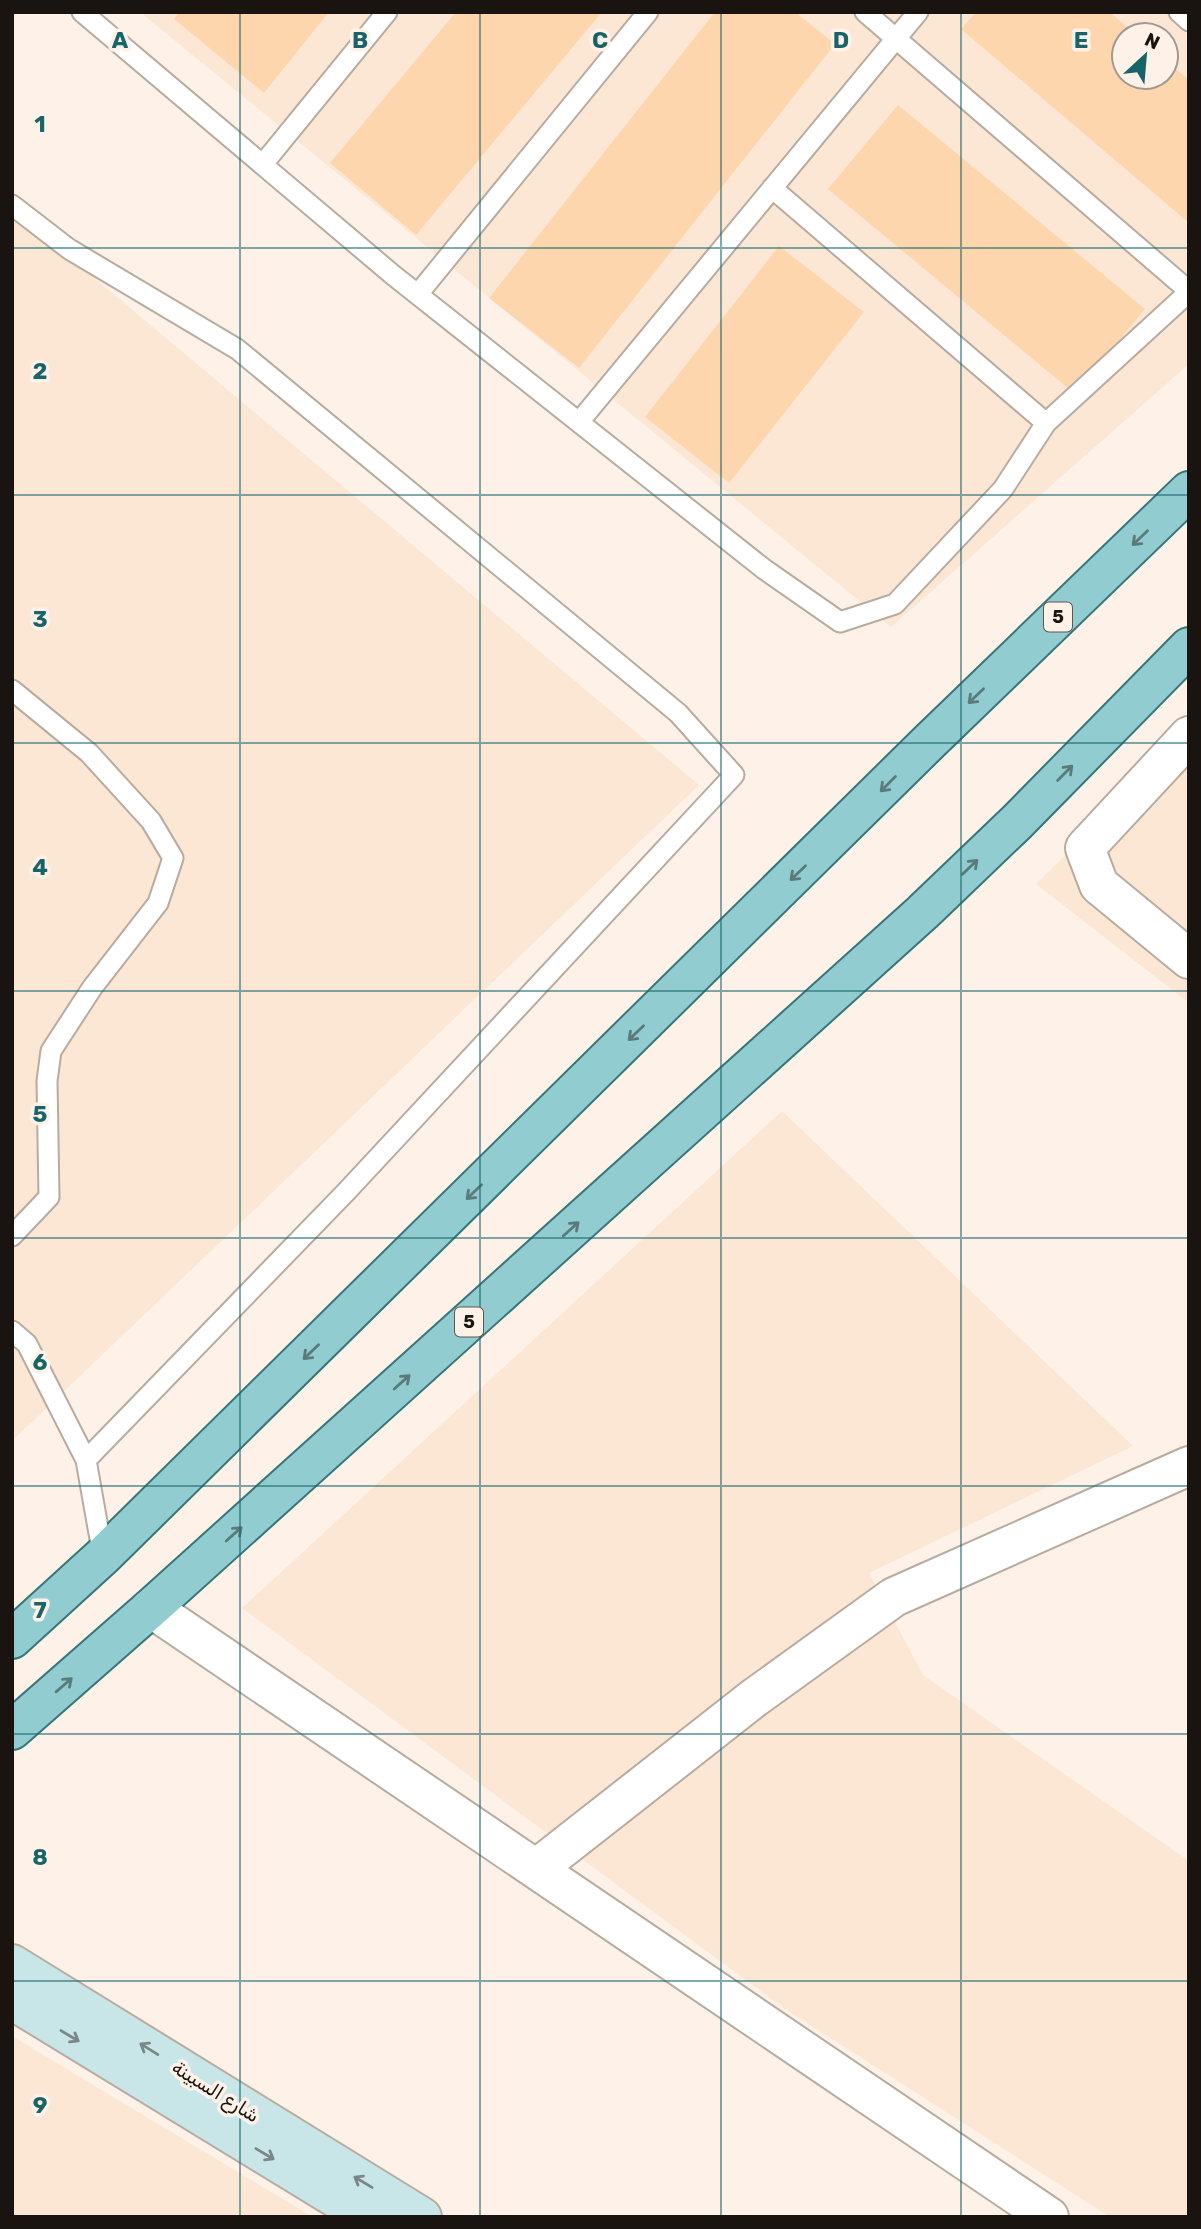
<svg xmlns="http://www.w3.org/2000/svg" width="1201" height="2229" viewBox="0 0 1201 2229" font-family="Rubik,Vazirmatn,sans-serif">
	<rect width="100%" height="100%" fill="#fef2e8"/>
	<path fill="#fbe7d4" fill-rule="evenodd" d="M 140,12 L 1189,12 L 1189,364 L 891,627 ZM 1124,35 L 1166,35 L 1166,77 L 1124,77 Z
		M 12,209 L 699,785 L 12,1441 Z
		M 1189,733 L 1189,1003 L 1036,884 Z
		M 782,1111 L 1133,1446 L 869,1573 L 923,1675 L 1189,1861 L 1189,2217 L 1110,2217 L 785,2009 L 242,1608 Z
		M 12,2036 L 313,2217 L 12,2217 Z"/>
	<path fill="#fed6ae" d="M 179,12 L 329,12 L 264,93 L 174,19 Z
		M 456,12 L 602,12 L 416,235 L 330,163 Z
		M 715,12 L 795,12 L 835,44 L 579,368 L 489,298 Z
		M 976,12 L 1110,12 L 1136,35 L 1124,35 L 1124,77 L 1166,77 L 1166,60 L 1189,80 L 1189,223 L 961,29 Z
		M 898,105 L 1145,309 L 1075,394 L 828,189 Z
		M 779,246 L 864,312 L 729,483 L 645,417 Z"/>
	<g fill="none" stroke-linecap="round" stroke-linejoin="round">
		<g stroke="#b8ab9f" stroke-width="23">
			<path id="service" d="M 82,12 L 393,275 L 764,569 L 840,622 L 895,604 L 1003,489 L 1046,423 L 1189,292
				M 865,12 L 1189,291
				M 1179,12 L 1189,21
				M 263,164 L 387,12
				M 772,188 L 1046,423
				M 12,205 L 69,249 L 237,349 L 678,713 L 734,775 L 346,1192 L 86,1460
				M 418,294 L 648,12
				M 579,422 L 918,12
				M 12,690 L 89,753 L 151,821 L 173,858 L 158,903 L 92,988 L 51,1051 L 47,1081 L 49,1197 L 12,1236
				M 12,1331 L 27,1344 L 86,1460 L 103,1556"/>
		</g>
		<g stroke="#b8ab9f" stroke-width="42">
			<path id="minor" d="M 1189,736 L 1085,848 L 1099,885 L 1189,959
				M 151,1608 L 1049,2217
				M 536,1869 L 754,1698 L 894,1597 L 1189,1466"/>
		</g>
		<g stroke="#b8ab9f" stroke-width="42">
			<path id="secondary" d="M 12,1964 L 422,2217
				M 12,2000 L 367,2217"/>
		</g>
		<g stroke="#377678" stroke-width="42">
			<path id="primary" d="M 12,1639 L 103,1556 L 928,743 L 1189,491
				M 12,1730 L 151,1608 L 923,912 L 1017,822 L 1189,647"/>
		</g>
		<use href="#service" stroke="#fff" stroke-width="19"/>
		<use href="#minor" stroke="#fff" stroke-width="38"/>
		<use href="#secondary" stroke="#c8e6e7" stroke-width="38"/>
		<use href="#primary" stroke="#91cdd0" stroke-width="38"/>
	</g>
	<defs><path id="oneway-shaft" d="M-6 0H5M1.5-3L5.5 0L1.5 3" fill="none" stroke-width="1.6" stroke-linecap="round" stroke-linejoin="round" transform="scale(1.75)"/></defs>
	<g stroke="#5b7a7a">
		<use href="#oneway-shaft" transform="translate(1140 538) rotate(136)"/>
		<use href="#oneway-shaft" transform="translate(976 696) rotate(136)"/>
		<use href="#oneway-shaft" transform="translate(1065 773) rotate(-45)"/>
		<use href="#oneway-shaft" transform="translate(888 784) rotate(135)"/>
		<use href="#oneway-shaft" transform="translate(970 867) rotate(-44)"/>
		<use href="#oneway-shaft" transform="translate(798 873) rotate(136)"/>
		<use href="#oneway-shaft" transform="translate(636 1033) rotate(136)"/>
		<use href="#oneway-shaft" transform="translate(474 1192) rotate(136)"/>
		<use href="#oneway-shaft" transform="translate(571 1229) rotate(-42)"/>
		<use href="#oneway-shaft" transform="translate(311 1352) rotate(136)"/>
		<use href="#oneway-shaft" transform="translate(402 1382) rotate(-42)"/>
		<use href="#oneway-shaft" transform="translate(234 1534) rotate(-42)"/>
		<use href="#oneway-shaft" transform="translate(64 1685) rotate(-41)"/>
	</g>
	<g stroke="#798886">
		<use href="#oneway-shaft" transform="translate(70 2036) rotate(31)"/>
		<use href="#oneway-shaft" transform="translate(149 2049) rotate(-148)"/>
		<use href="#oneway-shaft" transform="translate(265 2154) rotate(31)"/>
		<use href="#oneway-shaft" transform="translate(363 2182) rotate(-149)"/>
	</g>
	<path fill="none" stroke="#176569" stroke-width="2" stroke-opacity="0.55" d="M 240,12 L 240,2217M 480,12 L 480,2217M 721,12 L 721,2217M 961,12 L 961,2217M 12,248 L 1189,248M 12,495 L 1189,495M 12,743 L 1189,743M 12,991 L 1189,991M 12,1238 L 1189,1238M 12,1486 L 1189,1486M 12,1734 L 1189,1734M 12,1981 L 1189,1981"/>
	<g text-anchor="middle" stroke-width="7" stroke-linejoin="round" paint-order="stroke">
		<g fill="#fef2e8" stroke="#5e5751" stroke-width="2">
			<rect x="1044" y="602.5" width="28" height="29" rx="5"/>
			<rect x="455" y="1307.5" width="28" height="29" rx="5"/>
		</g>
		<g font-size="18" font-weight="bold" fill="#191410">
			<text x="1058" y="623">5</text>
			<text x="469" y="1328">5</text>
		</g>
		<g font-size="19" fill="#191410" stroke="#fef2e8">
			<text transform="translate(216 2091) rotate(32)" y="7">شارع السبينة</text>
		</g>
	</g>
	<g font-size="23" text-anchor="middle" font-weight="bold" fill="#176569" stroke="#fef2e8" stroke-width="7" stroke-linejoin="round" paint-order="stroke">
		<text x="120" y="48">A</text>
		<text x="360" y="48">B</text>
		<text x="600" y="48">C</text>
		<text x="841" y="48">D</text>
		<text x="1081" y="48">E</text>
		<text x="40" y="132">1</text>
		<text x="40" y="379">2</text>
		<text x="40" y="627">3</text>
		<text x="40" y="875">4</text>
		<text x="40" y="1122">5</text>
		<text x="40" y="1370">6</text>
		<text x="40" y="1618">7</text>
		<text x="40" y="1865">8</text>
		<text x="40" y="2113">9</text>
	</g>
	<rect width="1201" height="2229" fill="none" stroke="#191410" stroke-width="28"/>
	<g transform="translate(1145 56) rotate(26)"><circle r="33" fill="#fef2e8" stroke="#a29992" stroke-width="2"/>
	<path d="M0-5L12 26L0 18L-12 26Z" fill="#176569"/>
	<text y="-10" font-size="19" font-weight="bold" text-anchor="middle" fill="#191410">N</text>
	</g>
</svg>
